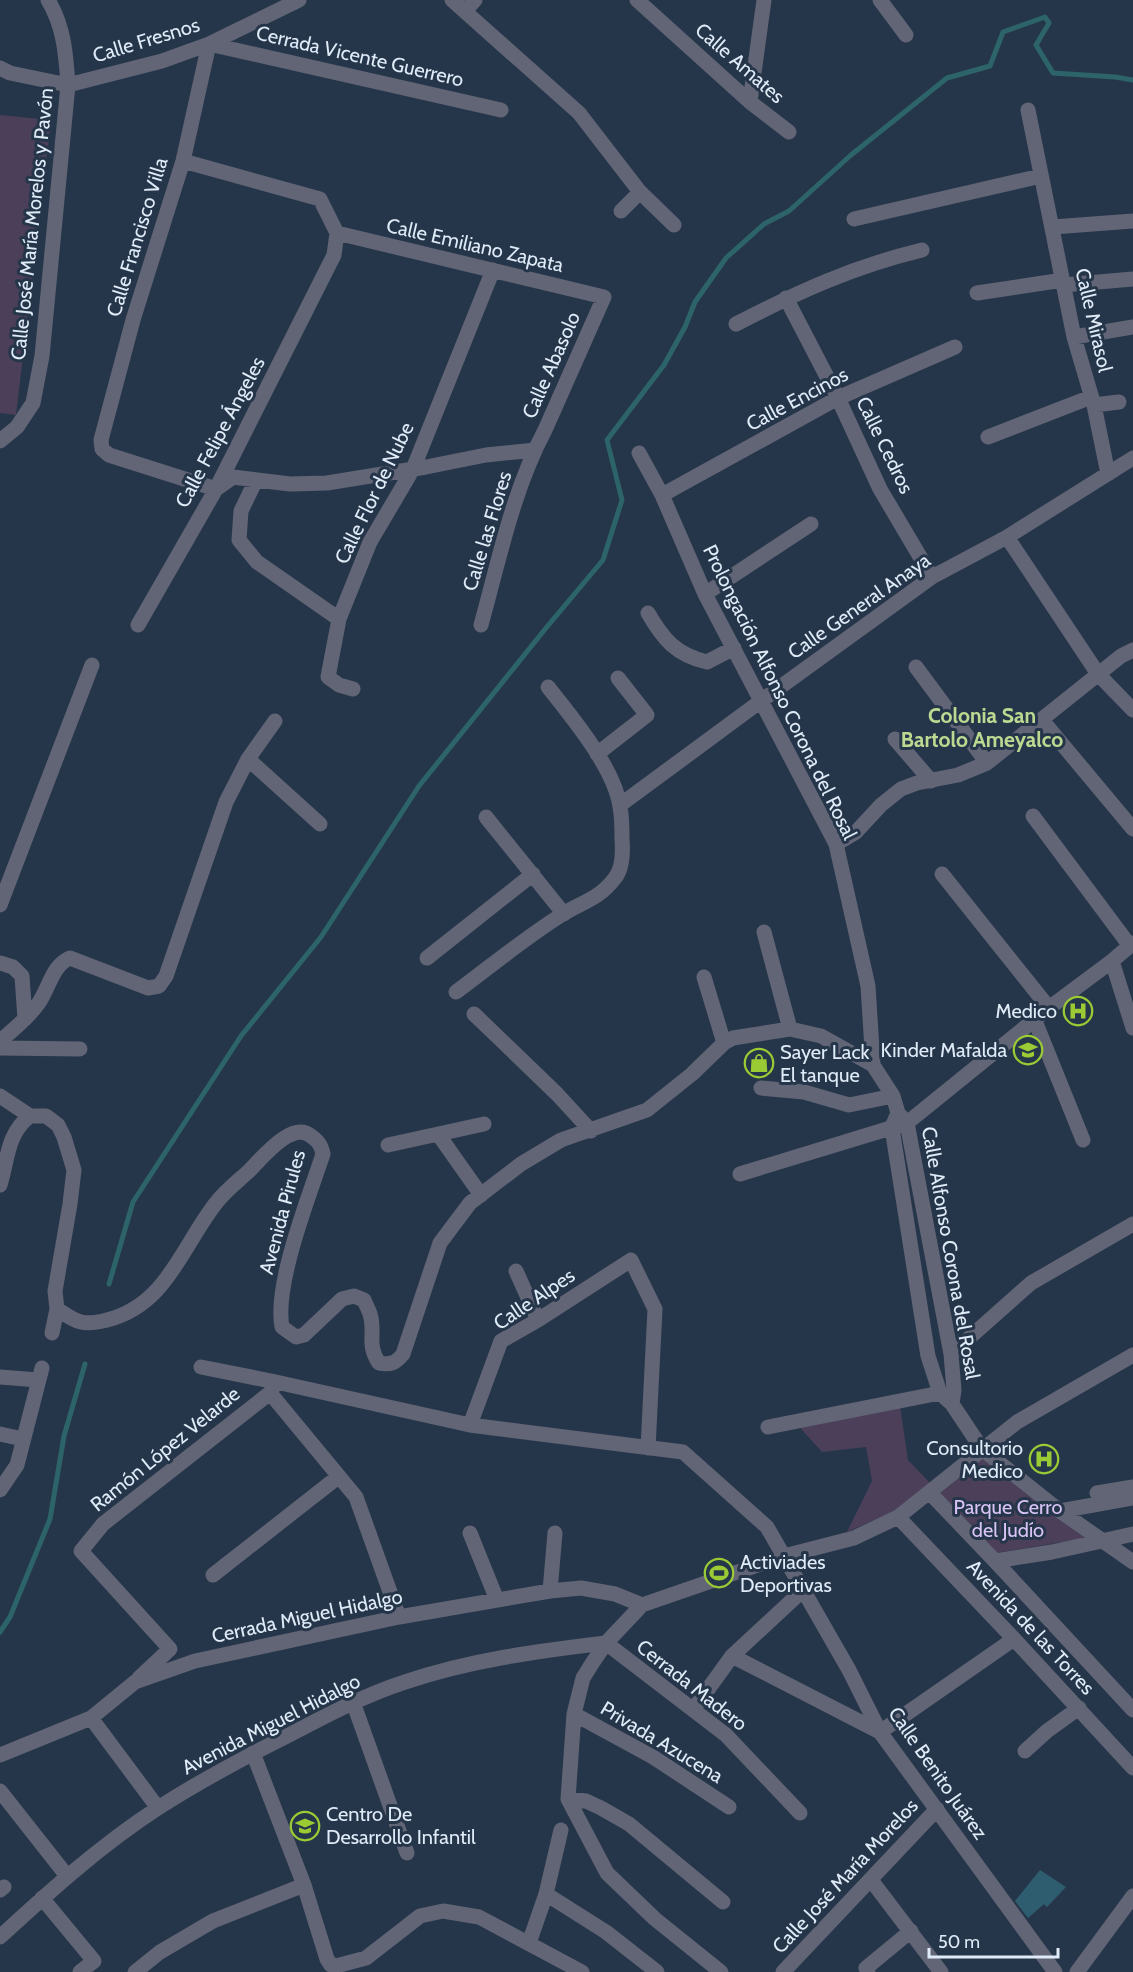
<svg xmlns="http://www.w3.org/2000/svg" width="1133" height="1972" viewBox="0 0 1133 1972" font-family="Cabin,sans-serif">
	<rect width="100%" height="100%" fill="#26364a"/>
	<path fill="#4b3f5a" d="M 0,115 L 51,120 L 16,415 L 0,413 Z
		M 900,1406 L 908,1460 L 930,1483 L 897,1510 L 847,1532 L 872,1481 L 866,1447 L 822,1452 L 796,1423 Z
		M 983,1456 L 1086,1538 L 997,1553 L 938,1492 Z"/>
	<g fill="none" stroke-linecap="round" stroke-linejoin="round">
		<path stroke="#2c6469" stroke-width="5" d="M 109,1284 L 133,1202 L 241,1036 L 321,937 L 419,786 L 546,628 L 603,560 L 622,500 L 607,440 L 664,365 L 685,327 L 695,302 L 726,258 L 764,224 L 789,211 L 851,155 L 947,78 L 990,66 L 1003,32 L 1045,17 L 1049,23 L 1036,45 L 1053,73 L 1115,77 L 1133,80
			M 0,1632 L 10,1617 L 50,1519 L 64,1436 L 85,1364"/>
	</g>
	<path fill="#2f5d70" d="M 1040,1870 L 1066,1887 L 1047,1907 L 1044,1904 L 1028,1918 L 1015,1901 Z"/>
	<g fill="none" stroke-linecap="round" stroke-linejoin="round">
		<path stroke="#626576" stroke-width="15" d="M 452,0 L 579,113 L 640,192 L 674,225
			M 637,0 L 750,102 L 789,132
			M 880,0 L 906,35
			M 465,11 L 475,0
			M 0,68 L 10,73 L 68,85 L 162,61 L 209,44 L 299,0
			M 750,102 L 764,0
			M 501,110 L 209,44 L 183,161 L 133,320 L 101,440 L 102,449 L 109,455 L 216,489 L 233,477 L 290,484 L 327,483 L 426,467 L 486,455 L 535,450
			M 1028,110 L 1074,337 L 1094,405 L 1108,474
			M 621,211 L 640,192
			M 854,219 L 1041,176
			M 1053,227 L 1133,221
			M 337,233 L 604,297 L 545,430 C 513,490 499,560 481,625
			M 1064,285 L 1133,279
			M 977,293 L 1063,280
			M 786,298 L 838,398 L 880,489 L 932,577
			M 736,324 C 798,292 852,267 922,250
			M 1074,337 L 1133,327
			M 1094,405 L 1119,402
			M 988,437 L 1091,397
			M 0,441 L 17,427 L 33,403 L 42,356 L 68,85 C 66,55 64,26 48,0
			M 639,453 L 662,495 L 705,594 L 836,844 L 868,986 L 873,1065
			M 256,480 L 241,511 L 239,540 L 257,562 L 339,619
			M 662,495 L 838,398 L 955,347
			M 1007,537 L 1098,674 L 1133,710
			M 705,594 L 811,524
			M 648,613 C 663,639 676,655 707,662 L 734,648
			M 138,625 L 216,489 L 334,255 L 337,233 L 320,199 L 183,161
			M 916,667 L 987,763
			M 353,689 L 339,685 L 328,677 L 339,619 L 370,542 L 413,469 L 493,270
			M 1042,720 L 1133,829
			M 895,739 L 931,781
			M 597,754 L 647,715 L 618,678
			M 248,759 L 320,824
			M 620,805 L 761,701 L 932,577 L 1007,537 L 1133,458
			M 1033,816 L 1130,946
			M 486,817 L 564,914
			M 836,844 L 856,832 L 881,805 L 901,789 L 917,783 L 958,775 L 987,763 L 1121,656 L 1133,650
			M 942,874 L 1049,1008
			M 0,905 L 92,665
			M 764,932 L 790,1029
			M 427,958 L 533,874
			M 1112,961 L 1133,1028
			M 0,963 L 13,967 L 22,976 L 25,1019
			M 704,977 L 724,1043
			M 456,992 C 491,966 526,937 563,914 C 584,901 598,900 615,878 C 623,868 623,852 622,839 C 622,828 622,817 620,807 C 615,769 572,717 548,687
			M 474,1014 L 557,1094 L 591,1131
			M 1035,1021 L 1083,1140
			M 0,1041 C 13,1030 28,1018 38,1004 C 49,989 52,965 70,958 L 148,988 L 159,986 L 166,976 L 226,802 L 248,759 L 275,721
			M 0,1048 L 80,1049
			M 761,1088 L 804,1092 L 849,1105 L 893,1096
			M 0,1096 L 30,1116
			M 898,1113 L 892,1127 L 894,1141 L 928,1356 L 940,1393 L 952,1404 L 982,1449 L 1060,1511 L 1133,1562
			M 438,1134 L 481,1195
			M 388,1145 L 484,1124
			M 740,1174 L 907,1123 L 1049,1008 L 1112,961 L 1133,943
			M 0,1185 C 8,1159 7,1133 30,1116 L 46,1116 L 58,1125 L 64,1137 L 74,1170 L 70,1204 L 55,1291 L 57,1309 C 77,1323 84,1326 107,1320 C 167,1305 182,1246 216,1203 C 225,1191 238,1181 249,1171 C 262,1158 292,1120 311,1136 C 319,1142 321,1145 323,1154 C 309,1197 274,1284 282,1327 L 296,1337 L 304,1335 L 342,1299 L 354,1296 L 364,1300 C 366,1305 369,1310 370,1314 C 376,1333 366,1344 379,1363 C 391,1365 396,1363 403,1354 L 440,1243 L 470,1203 L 521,1164 L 561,1140 L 647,1110 L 692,1074 L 724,1043 L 733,1038 L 790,1029 L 821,1036 L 873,1065 L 893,1096 L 898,1113 L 907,1123 L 951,1354 L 954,1390 L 952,1404
			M 516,1271 L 538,1320
			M 52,1333 L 57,1309
			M 951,1354 L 1031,1283 L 1133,1224
			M 201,1367 L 276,1382 L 470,1425 L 683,1452 L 767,1527 L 849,1670 L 880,1732 L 1055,1972
			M 0,1377 L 38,1380
			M 270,1393 L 356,1497 L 399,1617
			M 470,1425 L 501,1341 L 538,1320 L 631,1260 L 655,1309 L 648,1448
			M 768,1427 L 940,1393
			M 0,1434 L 23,1439
			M 0,1490 L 17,1465 L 42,1368
			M 930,1493 L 995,1561 L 1133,1710
			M 1097,1493 L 1133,1487
			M 1060,1511 L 1133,1498
			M 898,1517 L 1014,1639 L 1133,1768
			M 470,1533 L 497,1600
			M 995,1561 L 1052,1552 L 1133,1534
			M 213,1575 L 338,1477
			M 550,1591 L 555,1533
			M 606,1643 L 726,1735 L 800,1813
			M 732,1656 L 880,1732 L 1014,1639
			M 139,1678 L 170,1649 L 81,1551 L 103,1524 L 270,1393 L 276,1382
			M 353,1702 L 407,1853
			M 693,1710 L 732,1656 L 802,1591
			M 574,1714 L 653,1757 L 729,1807
			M 91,1718 L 158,1808
			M 1025,1751 L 1047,1731 L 1079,1708
			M 253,1753 L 304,1885 L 327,1959 L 331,1965 L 336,1966 L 366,1958 L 420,1916 L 443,1911 L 479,1917 L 582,1972
			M 0,1755 L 91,1718 L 135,1682 L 195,1661 L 399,1617 L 550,1591 L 581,1588 L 615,1594 L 642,1605
			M 0,1791 L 67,1876
			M 568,1799 L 586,1801 L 601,1808 L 629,1824 L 723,1902
			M 871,1880 L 941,1972
			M 0,1890 L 4,1887
			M 546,1894 L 606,1932 L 657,1972
			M 42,1898 L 94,1961 L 80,1972
			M 0,1937 C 50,1891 101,1845 158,1808 C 200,1781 245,1757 289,1735 C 327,1715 365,1695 405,1682 C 470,1660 538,1651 606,1643
			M 529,1943 L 546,1894 L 561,1830
			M 135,1972 L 160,1952 L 213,1921 L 304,1885
			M 721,1972 L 655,1919 L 607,1873 L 568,1799 L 574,1714 L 583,1678 L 593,1662 L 606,1643 L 642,1605 L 784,1556 L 854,1538 L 898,1517 L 1017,1422 L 1133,1355
			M 783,1972 L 937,1809
			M 868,1972 L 866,1968 L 911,1931
			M 1077,1972 L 1133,1896"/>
	</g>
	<defs>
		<g id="hospital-ring" transform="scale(1.5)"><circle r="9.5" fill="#26364a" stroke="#9bcb34" stroke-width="1.5"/><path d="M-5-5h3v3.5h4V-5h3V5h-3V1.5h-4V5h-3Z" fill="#9bcb34"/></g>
		<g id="school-ring" transform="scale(1.5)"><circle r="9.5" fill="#26364a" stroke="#9bcb34" stroke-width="1.5"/><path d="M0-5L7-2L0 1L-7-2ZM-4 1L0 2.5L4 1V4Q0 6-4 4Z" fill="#9bcb34"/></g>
		<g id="shop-ring" transform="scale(1.5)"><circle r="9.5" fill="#26364a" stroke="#9bcb34" stroke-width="1.5"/><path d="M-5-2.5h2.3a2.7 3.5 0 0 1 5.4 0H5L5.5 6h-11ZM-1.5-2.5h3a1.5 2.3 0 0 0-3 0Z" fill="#9bcb34"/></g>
		<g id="stadium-ring" transform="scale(1.5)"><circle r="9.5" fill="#26364a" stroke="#9bcb34" stroke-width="1.5"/><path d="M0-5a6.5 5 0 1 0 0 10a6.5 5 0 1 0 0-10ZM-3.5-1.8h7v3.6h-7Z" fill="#9bcb34"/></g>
	</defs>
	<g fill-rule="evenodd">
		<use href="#hospital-ring" x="1078" y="1011"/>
		<use href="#school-ring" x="1028" y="1050"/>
		<use href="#shop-ring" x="759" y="1063"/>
		<use href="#hospital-ring" x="1044" y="1459"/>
		<use href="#stadium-ring" x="719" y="1573"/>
		<use href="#school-ring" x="305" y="1826"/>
	</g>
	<g text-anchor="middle" stroke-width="6" stroke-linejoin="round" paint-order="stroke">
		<g font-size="20" fill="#e0ebf8" stroke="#26364a">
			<text transform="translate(146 40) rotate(-17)" y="7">Calle Fresnos</text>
			<text transform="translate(360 56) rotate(13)" y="7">Cerrada Vicente Guerrero</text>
			<text transform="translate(740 63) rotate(41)" y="7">Calle Amates</text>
			<text transform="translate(32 224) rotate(-84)" y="7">Calle José María Morelos y Pavón</text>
			<text transform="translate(137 237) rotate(-73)" y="7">Calle Francisco Villa</text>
			<text transform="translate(475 245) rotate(13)" y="7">Calle Emiliano Zapata</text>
			<text transform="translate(1094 320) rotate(77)" y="7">Calle Mirasol</text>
			<text transform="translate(551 365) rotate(-66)" y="7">Calle Abasolo</text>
			<text transform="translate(797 399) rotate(-28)" y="7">Calle Encinos</text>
			<text transform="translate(220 432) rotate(-62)" y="7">Calle Felipe Ángeles</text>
			<text transform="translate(885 445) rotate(64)" y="7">Calle Cedros</text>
			<text transform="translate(374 493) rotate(-64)" y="7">Calle Flor de Nube</text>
			<text transform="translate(487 531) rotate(-73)" y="7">Calle las Flores</text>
			<text transform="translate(859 606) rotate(-35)" y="7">Calle General Anaya</text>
			<text transform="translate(780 692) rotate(64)" y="7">Prolongación Alfonso Corona del Rosal</text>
			<text transform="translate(282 1212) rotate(-75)" y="7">Avenida Pirules</text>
			<text transform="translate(951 1253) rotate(80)" y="7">Calle Alfonso Corona del Rosal</text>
			<text transform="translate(534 1299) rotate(-34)" y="7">Calle Alpes</text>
			<text transform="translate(165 1449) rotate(-39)" y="7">Ramón López Velarde</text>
			<text transform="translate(307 1616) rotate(-12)" y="7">Cerrada Miguel Hidalgo</text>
			<text transform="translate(1031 1627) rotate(47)" y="7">Avenida de las Torres</text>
			<text transform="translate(692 1685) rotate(38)" y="7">Cerrada Madero</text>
			<text transform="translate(271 1724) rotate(-27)" y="7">Avenida Miguel Hidalgo</text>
			<text transform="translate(662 1742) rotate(31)" y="7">Privada Azucena</text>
			<text transform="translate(938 1773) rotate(55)" y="7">Calle Benito Juárez</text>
			<text transform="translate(845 1876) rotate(-47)" y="7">Calle José María Morelos</text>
		</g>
		<g font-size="20" fill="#e0ebf8" stroke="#26364a" text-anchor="end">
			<text x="1057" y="1018">Medico</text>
			<text x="1007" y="1057">Kinder Mafalda</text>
			<text x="780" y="1059" text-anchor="start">Sayer Lack<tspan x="780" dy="23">El tanque</tspan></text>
			<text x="1023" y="1455">Consultorio<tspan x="1023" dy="23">Medico</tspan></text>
			<text x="740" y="1569" text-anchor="start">Activiades<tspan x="740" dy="23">Deportivas</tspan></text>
			<text x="326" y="1821" text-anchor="start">Centro De<tspan x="326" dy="23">Desarrollo Infantil</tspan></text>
		</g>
		<g font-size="20" fill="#d9c4f6" stroke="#26364a">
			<text x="1008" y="1514">Parque Cerro<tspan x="1008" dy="23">del Judío</tspan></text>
		</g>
		<g font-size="21" font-weight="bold" fill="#bdd991" stroke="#26364a">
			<text x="982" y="723">Colonia San<tspan x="982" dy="24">Bartolo Ameyalco</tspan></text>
		</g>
	</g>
	<path d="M929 1948v9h129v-9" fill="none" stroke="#e0ebf8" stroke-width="3"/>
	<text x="938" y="1948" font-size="18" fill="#e0ebf8" stroke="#26364a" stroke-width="4.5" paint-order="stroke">50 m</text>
</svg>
